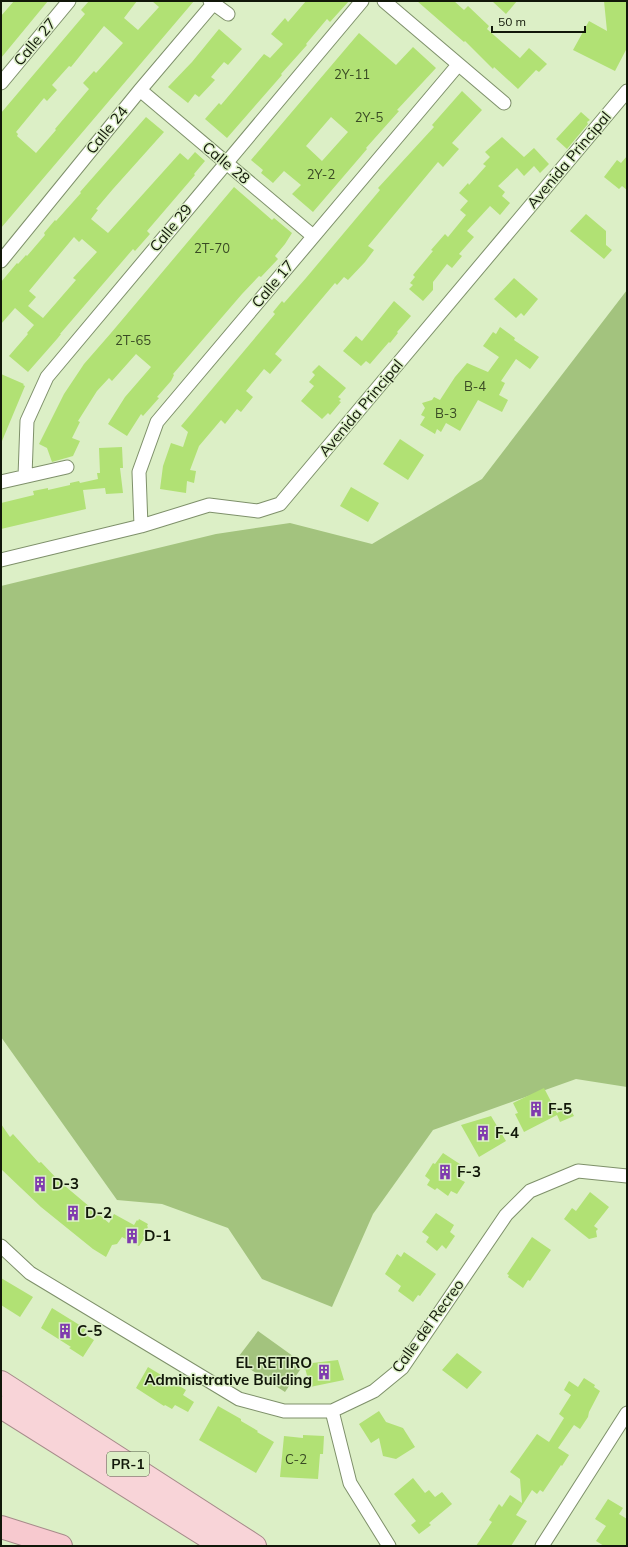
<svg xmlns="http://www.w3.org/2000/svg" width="628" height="1547" viewBox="0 0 628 1547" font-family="Mulish,sans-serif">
	<rect width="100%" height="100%" fill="#dcefc6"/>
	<path fill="#a3c37e" d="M 627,290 L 627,1087 L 576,1079 L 433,1130 L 373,1214 L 332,1307 L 262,1279 L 228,1228 L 162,1204 L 117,1200 L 1,1037 L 1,586 L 216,534 L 290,523 L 372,544 L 482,479 Z
		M 258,1331 L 304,1364 L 285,1392 L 236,1360 Z"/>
	<path fill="#b1e174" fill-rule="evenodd" d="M 14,1 L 48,1 L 1,58 L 1,16 Z
		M 89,1 L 137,1 L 124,18 L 138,30 L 159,7 L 152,1 L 194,1 L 1,228 L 1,113 L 85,14 L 81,10 ZM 104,26 L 123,43 L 96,73 L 94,71 L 83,83 L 89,89 L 55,129 L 56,130 L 36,153 L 17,136 L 18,134 L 16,132 L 44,98 L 47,101 L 57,90 L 52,85 L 69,66 L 71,67 Z
		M 306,1 L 349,1 L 330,22 L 327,19 L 306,44 L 307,45 L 281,74 L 282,75 L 227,138 L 205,119 L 219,103 L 221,105 L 264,54 L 270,58 L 283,44 L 271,34 L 285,18 L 288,22 Z
		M 417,1 L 454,1 L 464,10 L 468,6 L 489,26 L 487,29 L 520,58 L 529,48 L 547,64 L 539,72 L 536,70 L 518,89 L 494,67 L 493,69 L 465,41 L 464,42 Z
		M 492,1 L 517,1 L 506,14 Z
		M 604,1 L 627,1 L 627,48 L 615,71 L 573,50 L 589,21 L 607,31 Z
		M 219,29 L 242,49 L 228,65 L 224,62 L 211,77 L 215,80 L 199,97 L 195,94 L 188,103 L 168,87 L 192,62 Z
		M 359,33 L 396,65 L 413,47 L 436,68 L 397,110 L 399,111 L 366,148 L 367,149 L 313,212 L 292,194 L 301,185 L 284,171 L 273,183 L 261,173 L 263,170 L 251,160 ZM 331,117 L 348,132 L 322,161 L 306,146 Z
		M 462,91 L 482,110 L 452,143 L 459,149 L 443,167 L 438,162 L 368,246 L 374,250 L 365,262 L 348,280 L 344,277 L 337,285 L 335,283 L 275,354 L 282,360 L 270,374 L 264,369 L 246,391 L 253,397 L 241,412 L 237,409 L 225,424 L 221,420 L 199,446 L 190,470 L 196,471 L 194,483 L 187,481 L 186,493 L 160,489 L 163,466 L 171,443 L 183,447 L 188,432 L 181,426 L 275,314 L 273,312 L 282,301 L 284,303 L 306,278 L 380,190 L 378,188 L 434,127 L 432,125 Z
		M 581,112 L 590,120 L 587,122 L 588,124 L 567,149 L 556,139 Z
		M 146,117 L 164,132 L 113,189 L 96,209 L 98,210 L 91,219 L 108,233 L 180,153 L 188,160 L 195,152 L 205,161 L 194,174 L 195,175 L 147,231 L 150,234 L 135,251 L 133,249 L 60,334 L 61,334 L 57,339 L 28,372 L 9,356 L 28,334 L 27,333 L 34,325 L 15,308 L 1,324 L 1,282 L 17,263 L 18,264 L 26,255 L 27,256 L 45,235 L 44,233 L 55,220 L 56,221 L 81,193 L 80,192 ZM 74,237 L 79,242 L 82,239 L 97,252 L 73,278 L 76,280 L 43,318 L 28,306 L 36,297 L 29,291 Z
		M 502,137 L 524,157 L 534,148 L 549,164 L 540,173 L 534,166 L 524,176 L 517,168 L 498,186 L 505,192 L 502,196 L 510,203 L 500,215 L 490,206 L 467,231 L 474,237 L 459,254 L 462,256 L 452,268 L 447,264 L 433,282 L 433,290 L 423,301 L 409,289 L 413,285 L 410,283 L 415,277 L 413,275 L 433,251 L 431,250 L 445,234 L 448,237 L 466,215 L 460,210 L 468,201 L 459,193 L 468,183 L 469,185 L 486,166 L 483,164 L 490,157 L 485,152 Z
		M 627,156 L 627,190 L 622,186 L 619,189 L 604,177 L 617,160 L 621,163 Z
		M 234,187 L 272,220 L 274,218 L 292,233 L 285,244 L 275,256 L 278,259 L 261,277 L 259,276 L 242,294 L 173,374 L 174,375 L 171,381 L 157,397 L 159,398 L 143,416 L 141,414 L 127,436 L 108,424 L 125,397 L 151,367 L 136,354 L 112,381 L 109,378 L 97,391 L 78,421 L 80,422 L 72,438 L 80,441 L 73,456 L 52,462 L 47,448 L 39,444 L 64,394 L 84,364 L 111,333 Z
		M 586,214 L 606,231 L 606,245 L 612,250 L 604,259 L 570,231 Z
		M 514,278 L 538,299 L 524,316 L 521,313 L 516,318 L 494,299 Z
		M 394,301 L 411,316 L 397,332 L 398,333 L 390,343 L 389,342 L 370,364 L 366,361 L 361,366 L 343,351 L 356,336 L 362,341 Z
		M 500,327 L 515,338 L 514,340 L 539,357 L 530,369 L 516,359 L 501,381 L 505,383 L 499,395 L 508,400 L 502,412 L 478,400 L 460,431 L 446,423 L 441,432 L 437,429 L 435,434 L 420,425 L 425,417 L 421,415 L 425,408 L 422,403 L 432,400 L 434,397 L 440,400 L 455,377 L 467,363 L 488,372 L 499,357 L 483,346 L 493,332 L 496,334 Z
		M 319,365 L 346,388 L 338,397 L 341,399 L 339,401 L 341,402 L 330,415 L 328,413 L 322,419 L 301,401 L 314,386 L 309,382 L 315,375 L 312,372 Z
		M 1,374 L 24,384 L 23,385 L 25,386 L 2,441 Z
		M 400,439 L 424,455 L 408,480 L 383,464 Z
		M 122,447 L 123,468 L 120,468 L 123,493 L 106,494 L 105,488 L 83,490 L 86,509 L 1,529 L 1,503 L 34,495 L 33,491 L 48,488 L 48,490 L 70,485 L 70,483 L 79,481 L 80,483 L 98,479 L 97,473 L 100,473 L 99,448 Z
		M 351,487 L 379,503 L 368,522 L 340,506 Z
		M 544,1088 L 557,1113 L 569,1107 L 574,1116 L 560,1122 L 557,1115 L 524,1132 L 515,1114 L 518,1113 L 513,1103 Z
		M 491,1116 L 506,1141 L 479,1157 L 461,1125 Z
		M 1,1124 L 10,1137 L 13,1134 L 39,1163 L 41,1162 L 59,1181 L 109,1223 L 114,1214 L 134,1225 L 137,1220 L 138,1221 L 139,1219 L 148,1224 L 147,1226 L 148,1227 L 143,1236 L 145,1237 L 139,1246 L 122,1237 L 117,1244 L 112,1245 L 106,1257 L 93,1249 L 41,1207 L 1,1169 Z
		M 443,1153 L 466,1168 L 459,1179 L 465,1182 L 457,1194 L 451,1191 L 448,1196 L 437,1188 L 435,1190 L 427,1185 L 430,1180 L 425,1176 L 433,1163 L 435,1164 Z
		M 590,1192 L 609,1207 L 594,1226 L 598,1229 L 596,1231 L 597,1237 L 589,1239 L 564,1219 L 572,1208 L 576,1211 Z
		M 436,1213 L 454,1225 L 450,1232 L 455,1236 L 446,1249 L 442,1245 L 437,1251 L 426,1242 L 429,1237 L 422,1232 Z
		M 532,1237 L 551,1250 L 530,1281 L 528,1280 L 523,1288 L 508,1277 L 509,1275 L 507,1274 Z
		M 404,1252 L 436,1274 L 420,1296 L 418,1295 L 413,1302 L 398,1291 L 401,1286 L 385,1274 L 397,1254 L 401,1257 Z
		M 1,1278 L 33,1297 L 20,1317 L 1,1305 Z
		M 52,1308 L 86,1329 L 83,1333 L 94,1340 L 83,1357 L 69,1348 L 71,1347 L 41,1328 Z
		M 457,1353 L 482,1372 L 467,1389 L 442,1370 Z
		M 338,1360 L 344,1380 L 310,1387 L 304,1364 Z
		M 148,1367 L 186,1390 L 183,1395 L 194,1402 L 188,1412 L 175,1405 L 172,1409 L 165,1405 L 164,1406 L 136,1388 Z
		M 584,1378 L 595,1385 L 594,1387 L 600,1391 L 589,1412 L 588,1417 L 580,1429 L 574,1425 L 558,1448 L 569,1455 L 562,1466 L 561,1465 L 543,1492 L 540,1490 L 537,1494 L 532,1490 L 516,1515 L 527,1521 L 511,1546 L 476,1546 L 492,1522 L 489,1520 L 499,1504 L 502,1507 L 510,1495 L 522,1503 L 520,1479 L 510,1472 L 537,1434 L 549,1442 L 564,1418 L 559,1414 L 571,1395 L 564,1390 L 569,1381 L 578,1387 Z
		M 218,1406 L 241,1419 L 241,1421 L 258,1431 L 257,1432 L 274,1442 L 256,1473 L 199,1440 Z
		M 379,1411 L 386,1422 L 403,1428 L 415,1447 L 396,1459 L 383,1456 L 379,1438 L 371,1443 L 359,1424 Z
		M 303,1435 L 324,1436 L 323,1454 L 320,1454 L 318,1479 L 280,1477 L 284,1436 L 303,1438 Z
		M 413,1478 L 425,1493 L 429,1490 L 435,1497 L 442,1492 L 452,1504 L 429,1523 L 431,1525 L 419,1534 L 411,1525 L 416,1521 L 394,1494 Z
		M 608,1499 L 623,1508 L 619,1514 L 627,1519 L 627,1546 L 604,1546 L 596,1541 L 606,1526 L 595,1519 Z"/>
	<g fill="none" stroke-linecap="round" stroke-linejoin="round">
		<g stroke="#7e906a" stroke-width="15">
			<path id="minor" d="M 210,1 L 228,14
				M 384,1 L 504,103
				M 1,83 L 69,1
				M 140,90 L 313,236
				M 1,261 L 140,90 L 213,4
				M 25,476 L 27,421 L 47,377 L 362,1
				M 1,482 L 67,467
				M 141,526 L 139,472 L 157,422 L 458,65
				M 1,560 L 141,526 L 209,505 L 258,511 L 280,504 L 627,91
				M 1,1246 L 30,1273 L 239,1399 L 284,1411 L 332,1411 L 374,1391 L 402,1368 L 506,1215 L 530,1191 L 578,1171 L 627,1176
				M 332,1411 L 350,1483 L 389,1546
				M 542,1546 L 627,1413"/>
		</g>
		<g stroke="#a68b8a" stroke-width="24">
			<path id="trunk" d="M 1,1382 L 255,1546
				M 1,1407 L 222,1546"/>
		</g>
		<g stroke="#a68b8a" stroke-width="24">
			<path id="motorway" d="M 1,1527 L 61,1546"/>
		</g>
		<use href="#minor" stroke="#fff" stroke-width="13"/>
		<use href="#trunk" stroke="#f8d4d8" stroke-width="22"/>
		<use href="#motorway" stroke="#f7c9cf" stroke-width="22"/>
	</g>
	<defs>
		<g id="building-bare" transform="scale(1.2)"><path d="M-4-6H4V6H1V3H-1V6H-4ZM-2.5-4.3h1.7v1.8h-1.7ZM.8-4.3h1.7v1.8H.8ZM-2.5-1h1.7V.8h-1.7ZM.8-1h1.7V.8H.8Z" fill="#7f3bae" stroke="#dcefc6" stroke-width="2.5" paint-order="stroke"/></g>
	</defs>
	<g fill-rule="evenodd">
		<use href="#building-bare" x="536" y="1109"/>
		<use href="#building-bare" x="483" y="1133"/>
		<use href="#building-bare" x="445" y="1172"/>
		<use href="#building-bare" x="40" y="1184"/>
		<use href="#building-bare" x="73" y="1213"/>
		<use href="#building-bare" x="132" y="1236"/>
		<use href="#building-bare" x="65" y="1331"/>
		<use href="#building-bare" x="324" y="1372"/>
	</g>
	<g text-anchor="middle" stroke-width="3" stroke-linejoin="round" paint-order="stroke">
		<g font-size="13" fill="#394a24">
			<text x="352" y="79">2Y-11</text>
			<text x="369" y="122">2Y-5</text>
			<text x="321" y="179">2Y-2</text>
			<text x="212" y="253">2T-70</text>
			<text x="133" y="345">2T-65</text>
			<text x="475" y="391">B-4</text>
			<text x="446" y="418">B-3</text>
			<text x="296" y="1464">C-2</text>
		</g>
		<rect fill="#dcefc6" stroke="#4e5842" stroke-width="1" x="107" y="1452" width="42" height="24" rx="3"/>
		<g font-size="14" font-weight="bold" fill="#111709">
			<text x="128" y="1469">PR-1</text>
		</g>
		<g font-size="15" fill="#111709" stroke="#dcefc6">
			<text transform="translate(35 42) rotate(-50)" y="5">Calle 27</text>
			<text transform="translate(107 130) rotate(-51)" y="5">Calle 24</text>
			<text transform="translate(569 160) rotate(-50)" y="5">Avenida Principal</text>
			<text transform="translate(226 163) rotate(40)" y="5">Calle 28</text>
			<text transform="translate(171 228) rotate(-50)" y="5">Calle 29</text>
			<text transform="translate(273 284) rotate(-50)" y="5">Calle 17</text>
			<text transform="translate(361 408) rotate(-50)" y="5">Avenida Principal</text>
			<text transform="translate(428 1326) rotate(-54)" y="5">Calle del Recreo</text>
		</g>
		<g font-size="15" font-weight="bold" fill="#111709" stroke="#dcefc6" text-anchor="start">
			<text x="548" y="1114">F-5</text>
			<text x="495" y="1138">F-4</text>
			<text x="457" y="1177">F-3</text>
			<text x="52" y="1189">D-3</text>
			<text x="85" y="1218">D-2</text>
			<text x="144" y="1241">D-1</text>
			<text x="77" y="1336">C-5</text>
			<text x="312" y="1368" text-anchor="end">EL RETIRO<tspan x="312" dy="17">Administrative Building</tspan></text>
		</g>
	</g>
	<rect width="628" height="1547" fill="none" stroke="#111709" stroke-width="4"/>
	<path d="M492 26v6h93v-6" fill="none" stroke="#111709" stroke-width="2"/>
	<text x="498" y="26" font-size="12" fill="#111709" stroke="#dcefc6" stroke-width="3" paint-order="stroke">50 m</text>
</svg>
